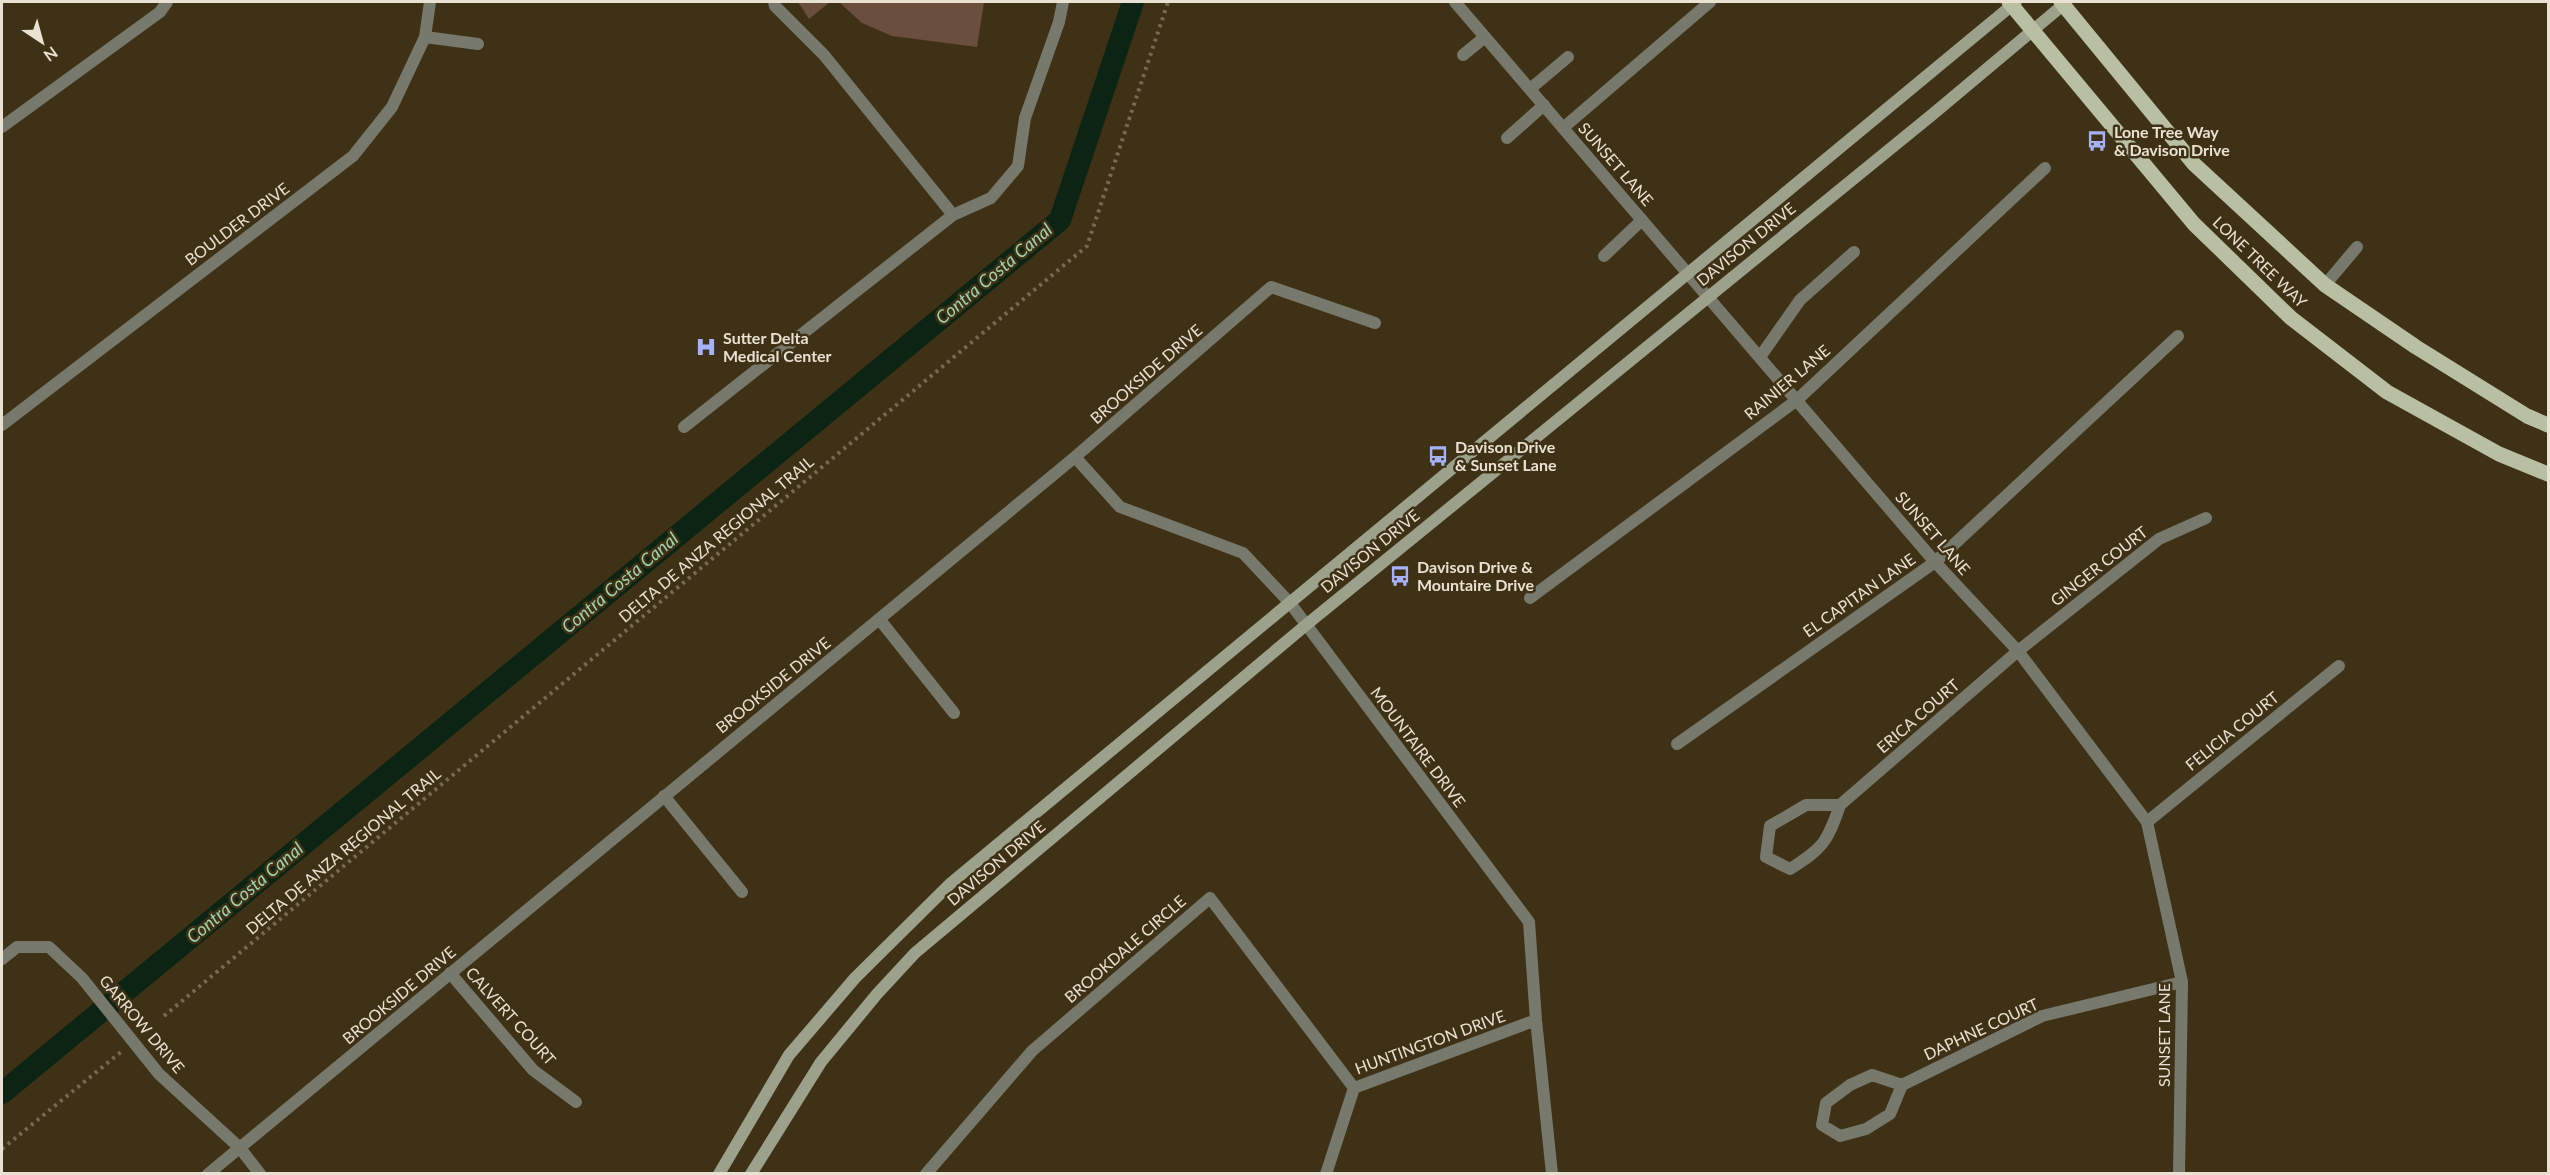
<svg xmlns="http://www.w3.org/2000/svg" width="2550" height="1175" viewBox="0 0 2550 1175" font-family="Lato,sans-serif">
	<rect width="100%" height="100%" fill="#3e3115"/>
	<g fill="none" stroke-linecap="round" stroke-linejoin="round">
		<path stroke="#0c2414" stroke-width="22" d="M 2,1093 L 1060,220 L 1133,2"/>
	</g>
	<path fill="#6a4e3e" d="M 798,2 L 830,2 L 809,19 Z
		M 839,2 L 984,2 L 977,47 L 892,36 L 862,23 Z"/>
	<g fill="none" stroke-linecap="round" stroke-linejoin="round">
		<path stroke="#766a52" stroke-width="4" stroke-dasharray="3 4.5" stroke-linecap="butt" d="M 164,1016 L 1087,246 L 1168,2
			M 2,1149 L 122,1051"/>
		<path stroke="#76796c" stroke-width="12" d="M 774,2 L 775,6 L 824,55 L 953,215
			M 1463,55 L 1485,37
			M 1530,89 L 1568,57
			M 1563,128 L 1710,2
			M 1507,138 L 1544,105
			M 1604,256 L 1642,220
			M 2325,285 L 2357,247
			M 1760,357 L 1800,300 L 1854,252
			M 684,427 L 953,215 L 991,198 L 1018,166 L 1025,118 L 1059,22 L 1063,2"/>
		<path stroke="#76796c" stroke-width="12" d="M 1455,2 L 1935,562 L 2018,651 L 2147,822 L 2182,982 L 2179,1174
			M 425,37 L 478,44
			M 2,127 L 160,12 L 167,2
			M 2,425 L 353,156 L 392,107 L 425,37 L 430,2
			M 1075,457 L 1120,507 L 1243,553 L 1290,603 L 1529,922 L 1536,1020 L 1552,1174
			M 1530,598 L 1797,400 L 2045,168
			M 880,620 L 954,713
			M 1677,744 L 1935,562 L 2178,336
			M 664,796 L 742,892
			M 1840,805 L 1806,805 L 1770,826 L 1766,857 L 1790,869 C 1823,848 1827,843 1840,805 L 2018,651 L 2159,539 L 2206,518
			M 2147,822 L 2339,666
			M 450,973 L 533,1070 L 576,1102
			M 1902,1085 L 1872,1075 L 1850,1085 L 1826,1103 L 1822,1125 L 1840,1136 L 1866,1129 L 1890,1114 L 1902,1085 L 2042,1016 L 2182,982
			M 208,1174 L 1075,457 L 1271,287 L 1375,323
			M 926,1174 L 1032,1051 L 1210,898 L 1354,1088
			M 1326,1174 L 1354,1088 L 1536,1020"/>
		<path stroke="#76796c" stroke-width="12" d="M 2,959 L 17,947 L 49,947 L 82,978 L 159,1074 L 240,1148 L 260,1174"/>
		<path stroke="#9ba18b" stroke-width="12" d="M 719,1174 L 789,1055 L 855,978 L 951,883 L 2016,2
			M 751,1174 L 821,1062 L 877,994 L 915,953 L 1306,625 L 1933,114 L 2063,5"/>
		<path stroke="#b8bfa3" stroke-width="15" d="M 2009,2 L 2194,224 L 2291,318 L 2387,392 L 2499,454 L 2548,474
			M 2061,2 L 2194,164 L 2325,285 L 2416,347 L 2527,416 L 2548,425"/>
	</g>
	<defs>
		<g id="bus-bare" transform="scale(1.62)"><path d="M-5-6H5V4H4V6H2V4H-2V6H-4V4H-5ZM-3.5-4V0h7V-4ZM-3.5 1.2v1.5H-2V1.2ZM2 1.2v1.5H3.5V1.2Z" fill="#a6b1fc" stroke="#3e3115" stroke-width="2.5" paint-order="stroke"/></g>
		<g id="hospital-bare" transform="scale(1.62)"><path d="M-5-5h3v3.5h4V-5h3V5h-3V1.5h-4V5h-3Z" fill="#a6b1fc" stroke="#3e3115" stroke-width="2.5" paint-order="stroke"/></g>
	</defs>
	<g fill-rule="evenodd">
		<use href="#bus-bare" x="2097" y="141"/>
		<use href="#hospital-bare" x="706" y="347"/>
		<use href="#bus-bare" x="1438" y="456"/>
		<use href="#bus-bare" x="1400" y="576"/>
	</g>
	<g text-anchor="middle" stroke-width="5" stroke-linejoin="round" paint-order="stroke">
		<g font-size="16" font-weight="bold" fill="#e9e1d1" stroke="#3e3115" text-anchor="start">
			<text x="2114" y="138">Lone Tree Way<tspan x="2114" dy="18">&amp; Davison Drive</tspan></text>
			<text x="723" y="344">Sutter Delta<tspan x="723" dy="18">Medical Center</tspan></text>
			<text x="1455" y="453">Davison Drive<tspan x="1455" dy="18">&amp; Sunset Lane</tspan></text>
			<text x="1417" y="573">Davison Drive &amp;<tspan x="1417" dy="18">Mountaire Drive</tspan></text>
		</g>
		<g font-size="16" fill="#e9e1d1" stroke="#3e3115">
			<text transform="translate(1616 164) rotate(49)" y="6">SUNSET LANE</text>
			<text transform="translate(237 224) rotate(-37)" y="6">BOULDER DRIVE</text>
			<text transform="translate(1746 244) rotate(-39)" y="6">DAVISON DRIVE</text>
			<text transform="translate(2260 262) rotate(44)" y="6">LONE TREE WAY</text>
			<text transform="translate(1146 374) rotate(-41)" y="6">BROOKSIDE DRIVE</text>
			<text transform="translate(1787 382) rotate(-40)" y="6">RAINIER LANE</text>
			<text transform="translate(1933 533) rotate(49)" y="6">SUNSET LANE</text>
			<text transform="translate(716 539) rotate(-40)" y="6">DELTA DE ANZA REGIONAL TRAIL</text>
			<text transform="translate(1370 551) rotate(-39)" y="6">DAVISON DRIVE</text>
			<text transform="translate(2099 566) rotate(-38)" y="6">GINGER COURT</text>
			<text transform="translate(1859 595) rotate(-35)" y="6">EL CAPITAN LANE</text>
			<text transform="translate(773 685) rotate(-39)" y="6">BROOKSIDE DRIVE</text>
			<text transform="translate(1918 716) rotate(-41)" y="6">ERICA COURT</text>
			<text transform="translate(2232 731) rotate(-39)" y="6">FELICIA COURT</text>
			<text transform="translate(1418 747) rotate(53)" y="6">MOUNTAIRE DRIVE</text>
			<text transform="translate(343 851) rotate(-40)" y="6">DELTA DE ANZA REGIONAL TRAIL</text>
			<text transform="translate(996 863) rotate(-40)" y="6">DAVISON DRIVE</text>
			<text transform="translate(1125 949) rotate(-41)" y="6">BROOKDALE CIRCLE</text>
			<text transform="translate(399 995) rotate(-40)" y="6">BROOKSIDE DRIVE</text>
			<text transform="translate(511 1016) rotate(48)" y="6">CALVERT COURT</text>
			<text transform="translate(142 1024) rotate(50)" y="6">GARROW DRIVE</text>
			<text transform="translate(1981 1029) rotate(-25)" y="6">DAPHNE COURT</text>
			<text transform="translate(2164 1035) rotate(-90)" y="6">SUNSET LANE</text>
			<text transform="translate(1430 1042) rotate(-20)" y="6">HUNTINGTON DRIVE</text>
		</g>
		<g font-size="18" font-style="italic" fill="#a1d3ae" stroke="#3e3115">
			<text transform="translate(994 274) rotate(-40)" y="6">Contra Costa Canal</text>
			<text transform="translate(620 583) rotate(-40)" y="6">Contra Costa Canal</text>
			<text transform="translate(245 893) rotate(-40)" y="6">Contra Costa Canal</text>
		</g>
	</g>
	<rect width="2550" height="1175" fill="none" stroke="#e9e1d1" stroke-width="6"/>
	<g transform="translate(42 42) rotate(144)" stroke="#3e3115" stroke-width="4.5" paint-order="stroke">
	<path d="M0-4.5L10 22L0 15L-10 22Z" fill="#e9e1d1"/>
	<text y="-9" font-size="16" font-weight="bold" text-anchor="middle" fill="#e9e1d1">N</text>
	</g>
</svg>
